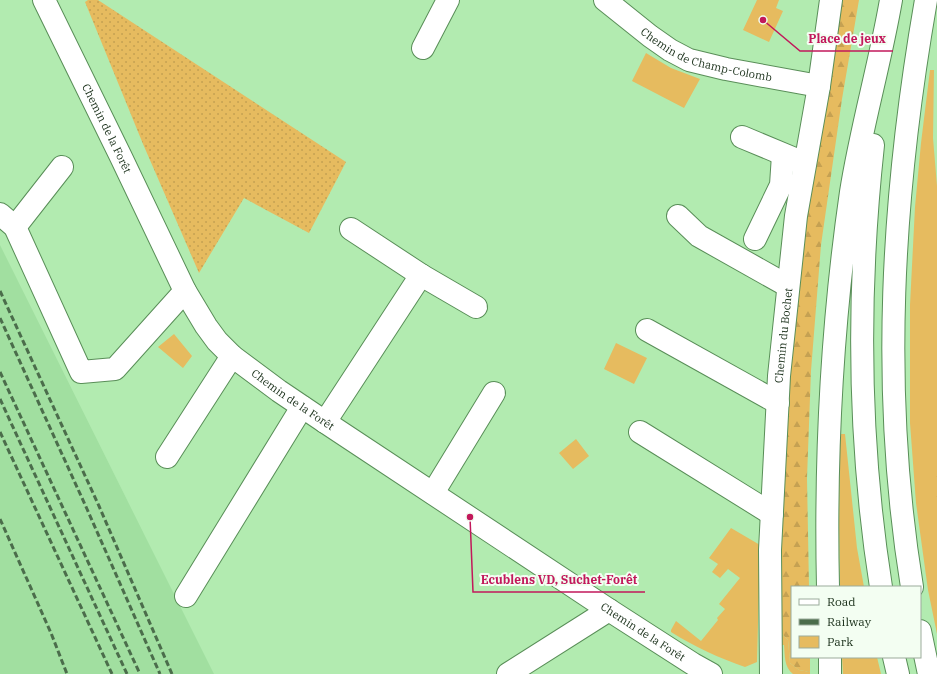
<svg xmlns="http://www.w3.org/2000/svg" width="937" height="674" viewBox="0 0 937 674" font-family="'IBM Plex Serif',serif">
	<defs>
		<pattern id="forest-firs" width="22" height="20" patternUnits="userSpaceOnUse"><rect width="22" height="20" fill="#e6bb5f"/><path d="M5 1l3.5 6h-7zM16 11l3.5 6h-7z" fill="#c5a152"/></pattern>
		<pattern id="garden-dots" width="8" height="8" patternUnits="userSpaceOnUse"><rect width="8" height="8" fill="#e6bb5f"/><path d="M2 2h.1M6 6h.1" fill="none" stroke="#c5a152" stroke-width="1.8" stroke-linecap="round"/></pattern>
	</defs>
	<rect width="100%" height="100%" fill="#b2ebb0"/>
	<path fill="#a1dfa0" d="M 0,245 L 147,540 L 214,674 L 0,674 Z"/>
	<path fill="#e6bb5f" d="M 757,0 L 779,0 L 776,8 L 783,11 L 769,42 L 743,30 Z
		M 646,53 L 671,68 L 700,79 L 684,108 L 632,81 Z
		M 930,70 L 934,70 L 933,138 L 937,186 L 937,634 L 928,590 L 916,503 L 910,423 L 910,305 L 915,207 L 921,143 Z
		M 174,334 L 192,356 L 183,368 L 158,347 Z
		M 616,343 L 647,358 L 634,384 L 604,369 Z
		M 840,434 L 845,434 L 857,548 L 864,587 L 840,587 L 839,524 Z
		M 576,439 L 589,456 L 573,469 L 559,453 Z
		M 731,528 L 760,545 L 757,662 L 745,667 C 719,658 695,647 671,632 L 671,630 L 676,621 L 701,641 L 718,620 L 717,618 L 725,609 L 719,604 L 740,578 L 728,569 L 720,578 L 712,572 L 718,564 L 709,558 Z
		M 780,632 L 788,640 L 790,663 L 799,670 L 810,672 L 810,674 L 793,674 C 784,667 785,656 784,645 L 780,645 Z
		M 842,657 L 877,657 L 881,674 L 843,674 Z"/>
	<path fill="url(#forest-firs)" d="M 841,0 L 859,0 L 842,99 L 821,245 L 811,371 L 807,478 L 809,587 L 792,587 L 792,657 L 810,657 L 810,672 L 799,670 L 790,663 L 788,640 L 780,632 L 784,462 L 793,331 L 807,215 Z
		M 937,464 L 937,503 L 932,470 Z"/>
	<path fill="url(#garden-dots)" d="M 88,0 L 98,0 L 346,162 L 309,233 L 244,198 L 199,273 L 143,144 L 85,2 Z"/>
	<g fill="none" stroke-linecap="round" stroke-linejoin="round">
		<g stroke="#598e58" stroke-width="24">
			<g id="minor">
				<path id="s1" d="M 44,0 L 121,157 L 185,291 L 206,326 L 217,341 L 232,356 L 279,391 L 325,422 L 609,610 L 693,664 L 711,674"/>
				<path id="s2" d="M 605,0 L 650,36 L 670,50 L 689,60 L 726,69 L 819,86"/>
				<path d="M 423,48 L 448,0"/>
				<path d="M 742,137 L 797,160"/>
				<path d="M 0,214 L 15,227 L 81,372 L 115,369 L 185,291"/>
				<path d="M 678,216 L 699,236 L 788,286"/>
				<path d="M 15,227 L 62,167"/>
				<path d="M 755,239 L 781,185 L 783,155"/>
				<path d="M 421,275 L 476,307"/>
				<path d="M 647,330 L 778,403"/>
				<path d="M 325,422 L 421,275 L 351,229"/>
				<path d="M 640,432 L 772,514"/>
				<path d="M 167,457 L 232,356"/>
				<path d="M 433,493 L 494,393"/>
				<path d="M 186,596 L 302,407"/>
				<path d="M 508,674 L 609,610"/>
				<path id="s3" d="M 771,674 L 770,550 L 779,376 L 796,216 L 819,86 L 831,0"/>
			</g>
		</g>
		<g stroke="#598e58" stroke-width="24">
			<path id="highway" d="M 873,145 C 857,292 858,441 881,587
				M 828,587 C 825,455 832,323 851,192 C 861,128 880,64 891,0
				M 912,587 C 880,390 892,195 926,0
				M 920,631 L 929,674
				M 830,657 L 830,674
				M 894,657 L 898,674"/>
		</g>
		<use href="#minor" stroke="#fff" stroke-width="22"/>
		<use href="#highway" stroke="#fff" stroke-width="22"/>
		<path stroke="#4b6d4b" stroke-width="3" stroke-dasharray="6 3" stroke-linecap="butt" d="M 0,291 L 99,506 L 172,674
			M 0,318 L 87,509 L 160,674
			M 0,372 L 140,674
			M 0,399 L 127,674
			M 0,432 L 112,674
			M 0,519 L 51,633 L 67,674"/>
	</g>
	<g text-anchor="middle" stroke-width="4" stroke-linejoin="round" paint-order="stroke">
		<g font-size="11" fill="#182e18" stroke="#f3fef2">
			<text dy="4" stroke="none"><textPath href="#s2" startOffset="118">Chemin de Champ-Colomb</textPath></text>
			<text dy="4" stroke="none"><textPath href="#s1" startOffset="143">Chemin de la Forêt</textPath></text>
			<text dy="4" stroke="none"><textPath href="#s3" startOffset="339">Chemin du Bochet</textPath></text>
			<text dy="4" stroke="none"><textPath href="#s1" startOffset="479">Chemin de la Forêt</textPath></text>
			<text dy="4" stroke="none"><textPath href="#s1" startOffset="899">Chemin de la Forêt</textPath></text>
		</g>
	</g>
	<path fill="none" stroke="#c2185b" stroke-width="1.5" d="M763 20L800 51H893M470 517L473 592H645"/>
	<g fill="#c2185b" stroke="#f3fef2" stroke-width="1.5">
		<circle cx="763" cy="20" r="4"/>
		<circle cx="470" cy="517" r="4"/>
	</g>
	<g font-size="12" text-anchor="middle" font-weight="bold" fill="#c2185b" stroke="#f3fef2" stroke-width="4" stroke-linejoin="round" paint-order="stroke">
		<text x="847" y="43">Place de jeux</text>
		<text x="559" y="584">Ecublens VD, Suchet-Forêt</text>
	</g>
	<rect x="791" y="586" width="130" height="72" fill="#f3fef2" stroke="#9bab9b"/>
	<rect x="799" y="599" width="20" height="6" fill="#ffffff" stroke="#9bab9b"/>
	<text x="827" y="606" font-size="12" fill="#182e18">Road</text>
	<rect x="799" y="619" width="20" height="6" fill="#4b6d4b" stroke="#9bab9b"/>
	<text x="827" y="626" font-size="12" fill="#182e18">Railway</text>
	<rect x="799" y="636" width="20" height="12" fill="#e6bb5f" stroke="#9bab9b"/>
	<text x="827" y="646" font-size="12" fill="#182e18">Park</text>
</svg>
